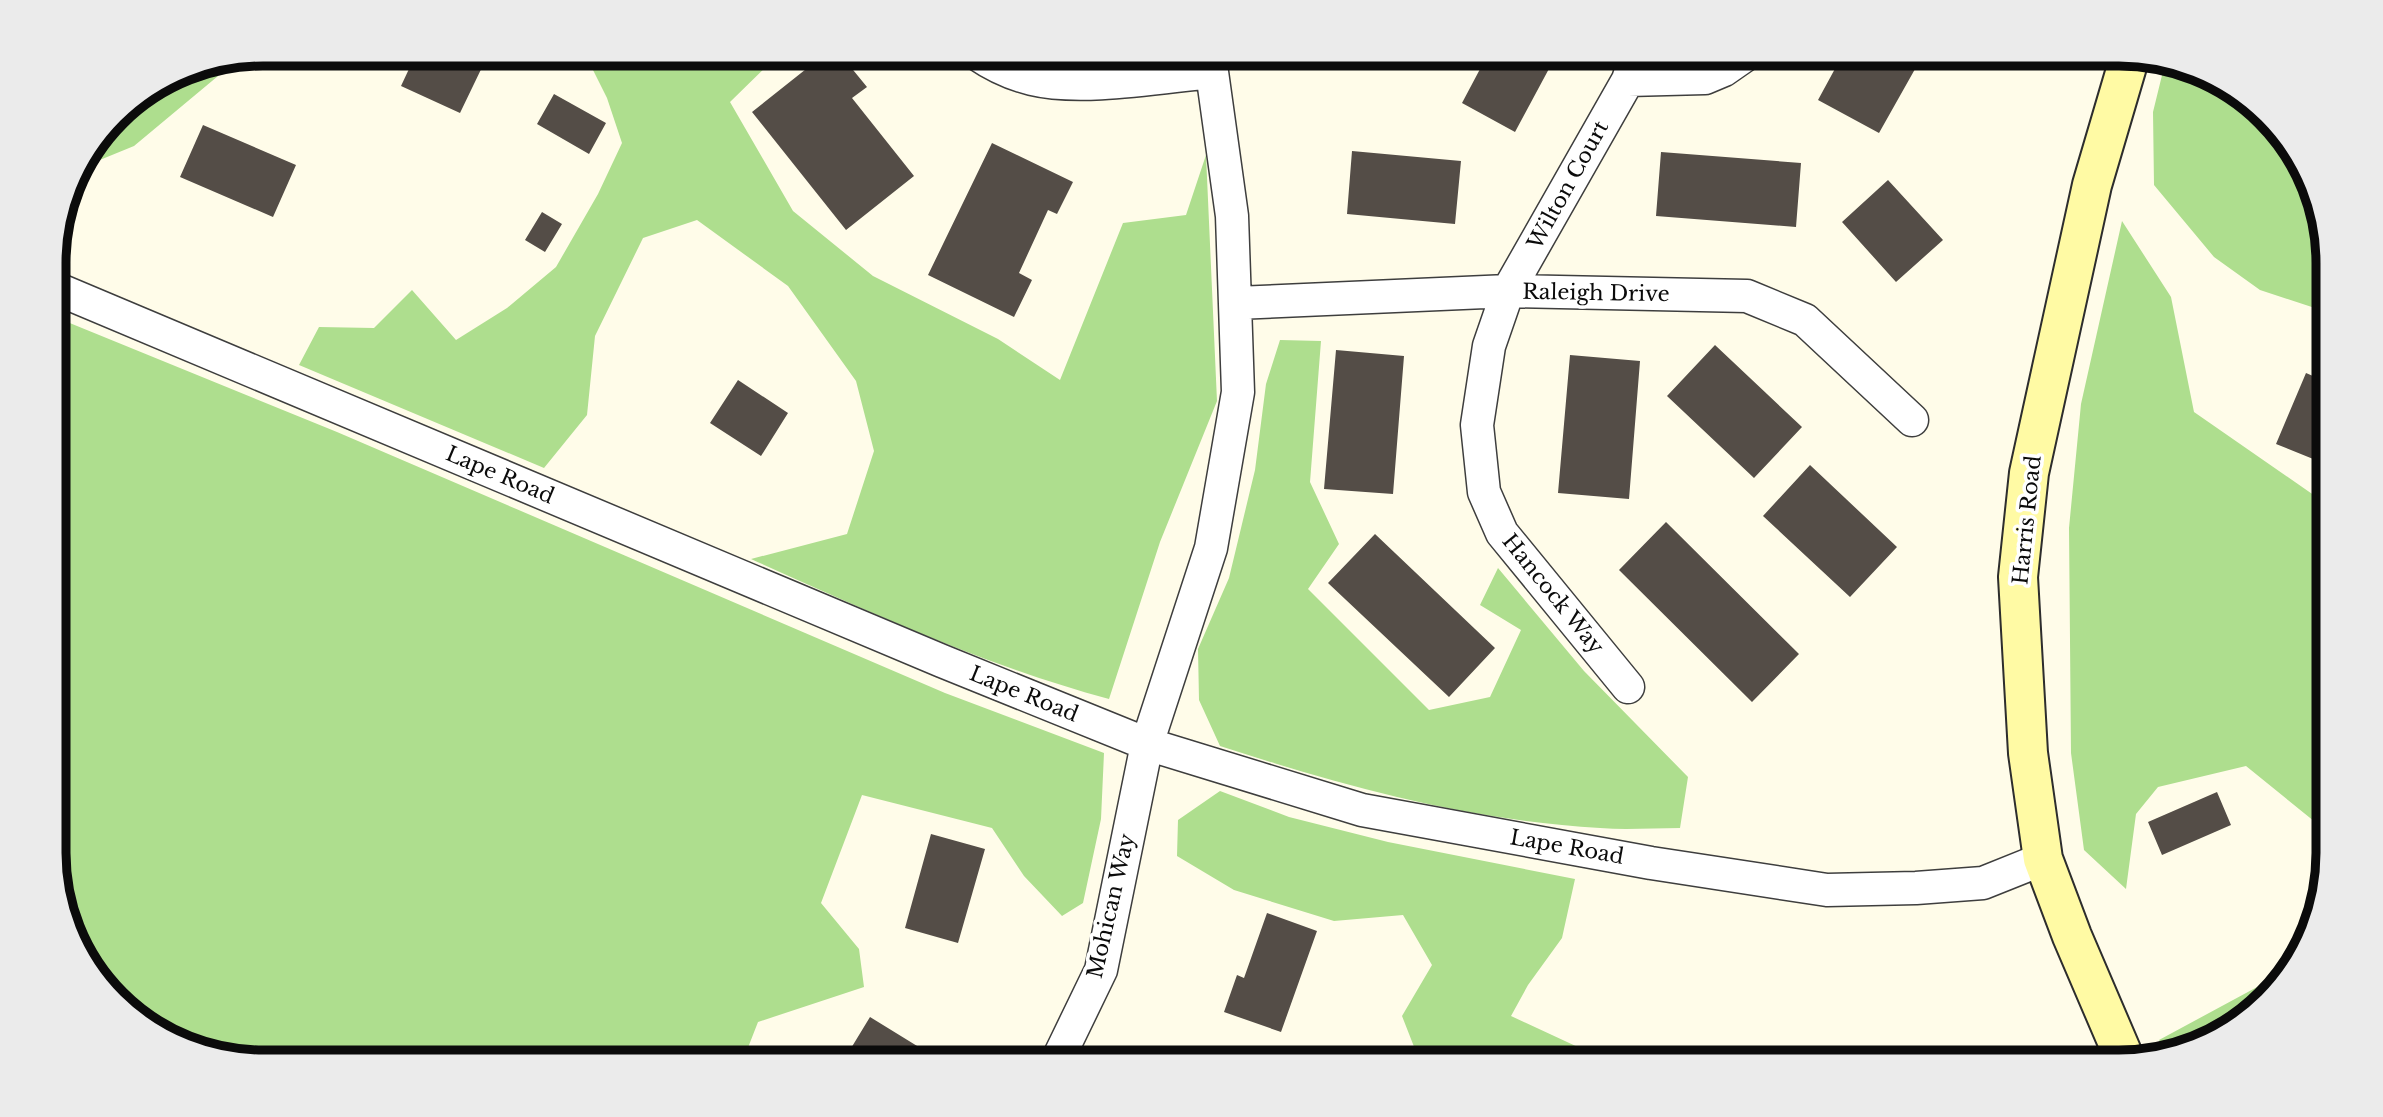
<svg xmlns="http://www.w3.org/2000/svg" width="2383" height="1117" viewBox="0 0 2383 1117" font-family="'Libre Baskerville',serif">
	<rect width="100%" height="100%" fill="#fffce9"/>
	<path fill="#aede8e" d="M 585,54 L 779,54 L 730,102 L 793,211 L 873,276 L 998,339 L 1060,380 L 1123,223 L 1186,215 L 1206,155 L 1217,401 L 1160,542 L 1109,699 C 985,666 868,611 751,559 L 847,534 L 874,451 L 856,381 L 788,286 L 697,220 L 643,238 L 595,336 L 587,415 L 544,468 L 299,365 L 319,327 L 374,328 L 412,290 L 456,340 L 507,308 L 556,267 L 598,194 L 622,143 L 607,98 Z
		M 222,63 L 218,76 L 134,146 L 90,164 L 91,151 L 125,106 L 184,70 Z
		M 2165,63 L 2200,70 L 2286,136 L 2327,236 L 2327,312 L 2260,290 L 2214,257 L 2154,185 L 2153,112 Z
		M 2122,221 L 2171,297 L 2194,412 L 2328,505 L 2329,838 L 2325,830 L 2246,766 L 2158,787 L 2136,814 L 2126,889 L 2084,850 L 2071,753 L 2069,528 L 2081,404 Z
		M 55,317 L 337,432 L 945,693 L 1104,753 L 1101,819 L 1083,903 L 1062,916 L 1024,876 L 992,828 L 862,795 L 821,903 L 859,949 L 864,987 L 758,1022 L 742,1063 L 263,1063 L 183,1047 L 98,981 L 56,881 Z
		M 1280,340 L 1321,341 L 1310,482 L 1339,544 L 1308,589 L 1429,710 L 1490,697 L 1521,630 L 1480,605 L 1498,568 L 1584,671 L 1688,777 L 1680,828 C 1653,828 1626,830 1600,828 C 1470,821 1343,786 1220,746 L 1199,700 L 1198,649 L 1229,578 L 1255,470 L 1266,384 Z
		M 1220,791 L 1289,817 L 1388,842 L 1575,879 L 1562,938 L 1528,985 L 1511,1016 L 1580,1048 L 1576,1062 L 1420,1062 L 1402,1016 L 1432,965 L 1403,915 L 1334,921 L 1234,890 L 1177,856 L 1178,820 Z
		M 2259,986 L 2281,986 L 2236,1027 L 2165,1051 L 2159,1040 Z"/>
	<path fill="#544d47" d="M 416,54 L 475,54 L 486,59 L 460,113 L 401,86 Z
		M 825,54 L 840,54 L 867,87 L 852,98 L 914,176 L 846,230 L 752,112 Z
		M 1488,54 L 1530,54 L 1551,65 L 1515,132 L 1462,103 Z
		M 1843,54 L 1909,54 L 1908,56 L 1919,62 L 1879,133 L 1818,100 Z
		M 554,94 L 606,123 L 589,154 L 537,124 Z
		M 203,125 L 296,165 L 273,217 L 180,177 Z
		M 992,143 L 1073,182 L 1057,214 L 1048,210 L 1019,273 L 1032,280 L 1014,317 L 928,275 Z
		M 1352,151 L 1461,161 L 1455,224 L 1347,214 Z
		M 1661,152 L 1801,163 L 1796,227 L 1656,216 Z
		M 1888,180 L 1943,240 L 1896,282 L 1842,222 Z
		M 542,212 L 562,224 L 545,252 L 525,240 Z
		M 1715,345 L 1802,427 L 1754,478 L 1667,396 Z
		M 1336,350 L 1404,356 L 1393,494 L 1324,489 Z
		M 1570,355 L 1640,361 L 1629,499 L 1558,493 Z
		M 2306,373 L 2327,382 L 2328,465 L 2276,444 Z
		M 738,380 L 788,413 L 761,456 L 710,423 Z
		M 1810,465 L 1897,547 L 1850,597 L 1763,516 Z
		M 1666,522 L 1799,654 L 1752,702 L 1619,570 Z
		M 1375,534 L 1495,648 L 1449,697 L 1328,583 Z
		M 2217,792 L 2231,825 L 2162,855 L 2148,822 Z
		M 931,834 L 985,849 L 958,943 L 905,928 Z
		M 1267,913 L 1317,931 L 1281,1032 L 1224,1012 L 1237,975 L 1244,978 Z
		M 870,1017 L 922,1049 L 913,1063 L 842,1063 Z"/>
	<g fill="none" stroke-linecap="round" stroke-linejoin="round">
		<g stroke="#3e3e3e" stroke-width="35">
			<path id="street" d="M 977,54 C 993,65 1012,74 1032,79 C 1081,91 1160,77 1212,72
				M 1636,54 L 1628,80 L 1705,78 L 1724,70 L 1747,54
				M 1628,80 L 1508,291 L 1489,346 L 1477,425 L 1484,492 L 1502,533 L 1628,687
				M 55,288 L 942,661 L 1147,744 L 1362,810 L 1651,863 L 1827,890 L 1916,888 L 1983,883 L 2043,859
				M 1236,303 L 1508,291 L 1747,296 L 1805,320 L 1912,420
				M 1056,1063 L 1101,970 L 1147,744 L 1211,548 L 1238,392 L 1232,216 L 1212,72 L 1207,54"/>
		</g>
		<g stroke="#2d2d2d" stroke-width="42">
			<path id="secondary" d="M 2126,1062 L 2072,936 L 2043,859 L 2028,753 L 2018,577 L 2029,473 L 2092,185 L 2130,56"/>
		</g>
		<use href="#street" stroke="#fff" stroke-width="32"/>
		<use href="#secondary" stroke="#fffaa4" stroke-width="38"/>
	</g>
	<g text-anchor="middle" stroke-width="7" stroke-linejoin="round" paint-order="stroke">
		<g font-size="21" fill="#0b0b0b" stroke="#fff">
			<text transform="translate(1568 185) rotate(-61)" y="7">Wilton Court</text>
			<text transform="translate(1596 293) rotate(1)" y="7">Raleigh Drive</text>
			<text transform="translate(500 475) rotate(23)" y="7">Lape Road</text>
			<text transform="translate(2027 520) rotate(-84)" y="7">Harris Road</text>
			<text transform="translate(1553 594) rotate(51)" y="7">Hancock Way</text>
			<text transform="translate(1024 694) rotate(22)" y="7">Lape Road</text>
			<text transform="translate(1567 847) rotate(10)" y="7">Lape Road</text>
			<text transform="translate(1111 906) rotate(-77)" y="7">Mohican Way</text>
		</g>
	</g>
	<path d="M0 0H2383V1117H0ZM263 66H2119A197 197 0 0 1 2316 263V853A197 197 0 0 1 2119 1050H263A197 197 0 0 1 66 853V263A197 197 0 0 1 263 66Z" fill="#ebebeb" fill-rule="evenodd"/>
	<path fill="none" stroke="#0b0b0b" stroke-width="9" d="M263 66H2119A197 197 0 0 1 2316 263V853A197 197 0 0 1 2119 1050H263A197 197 0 0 1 66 853V263A197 197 0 0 1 263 66Z"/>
</svg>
